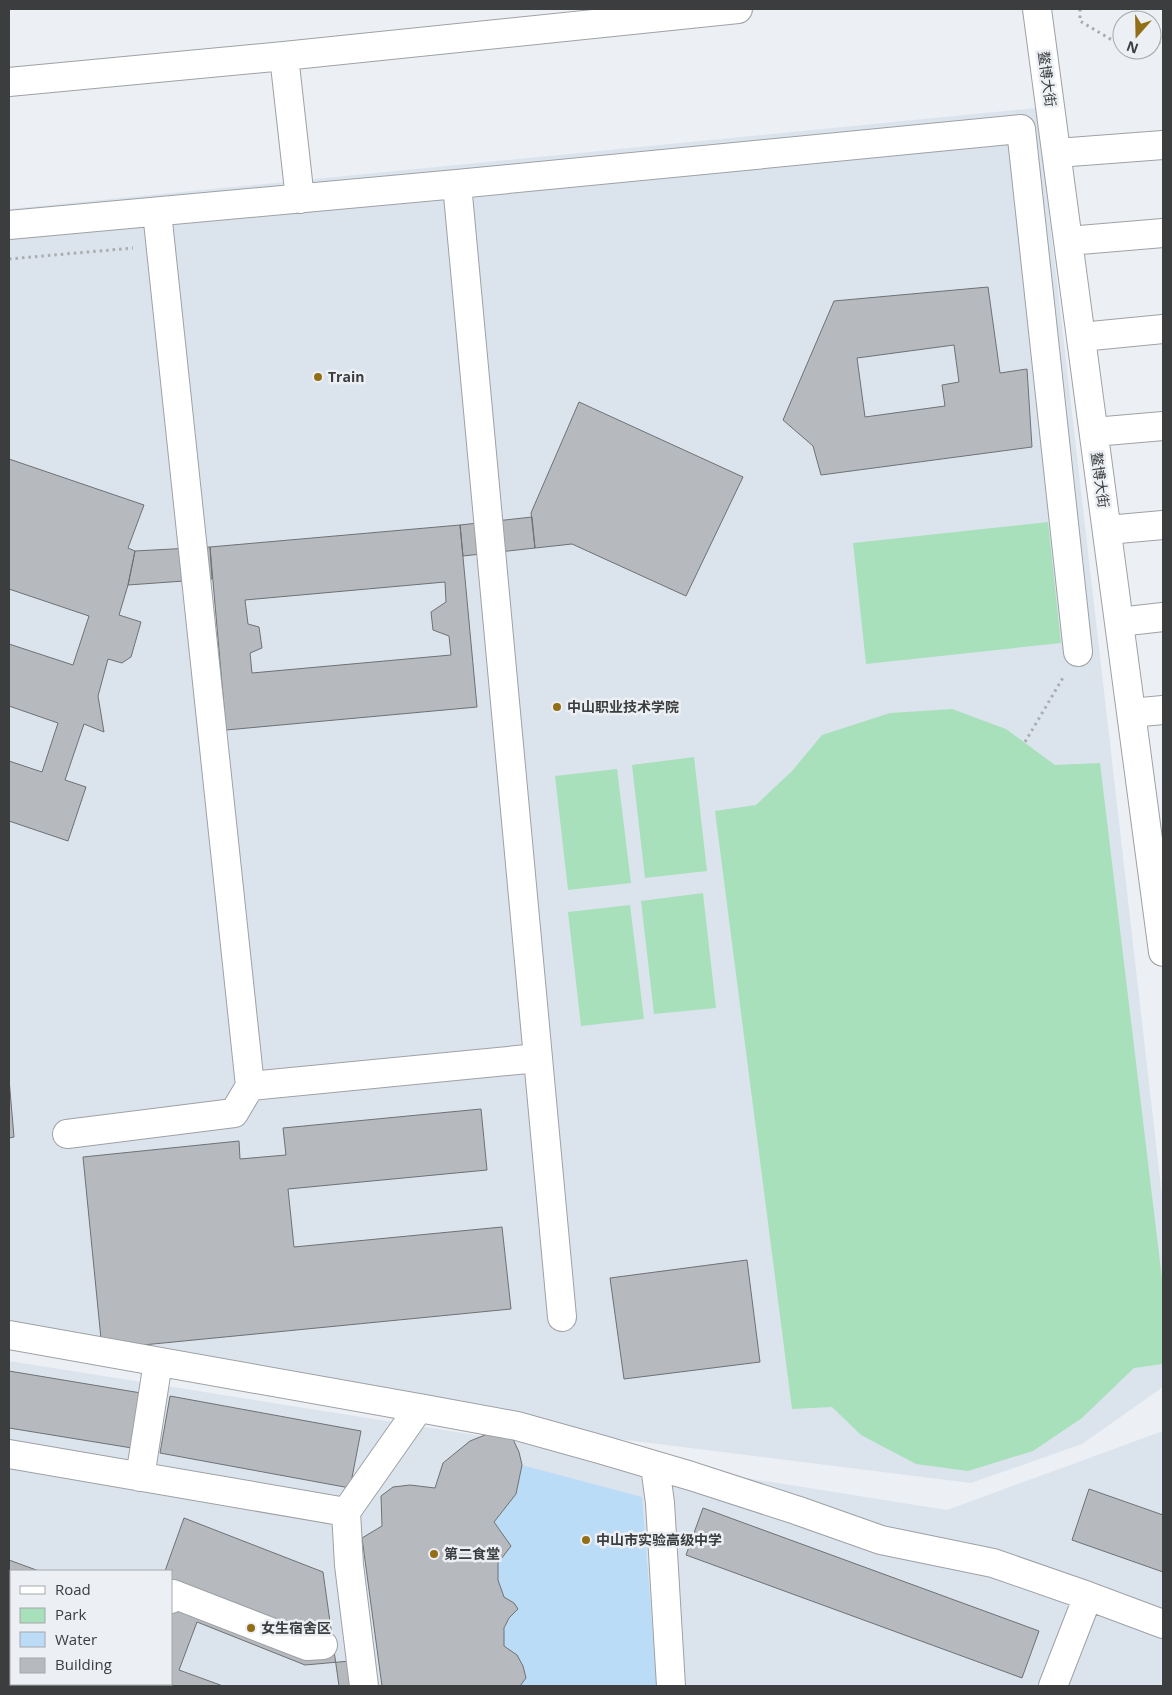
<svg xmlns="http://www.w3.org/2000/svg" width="1172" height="1695" viewBox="0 0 1172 1695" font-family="'Open Sans','Noto Sans SC',sans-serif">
	<rect width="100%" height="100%" fill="#eceff3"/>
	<path fill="#dbe4ed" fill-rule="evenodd" d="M 1037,108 L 1163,1205 L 1163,1387 L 1082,1444 L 971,1483 L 450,1418 L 9,1344 L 9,209 Z
		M 9,1361 L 947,1510 L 1163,1431 L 1163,1686 L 9,1686 ZM 11,1571 L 171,1571 L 171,1684 L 11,1684 Z"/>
	<path fill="#a8e0bb" d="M 1048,522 L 1061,643 L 866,664 L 853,543 Z
		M 952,709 L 1006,729 L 1055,765 L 1100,763 L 1163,1287 L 1163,1364 L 1134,1368 L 1082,1418 L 1033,1451 L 968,1471 L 916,1464 L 861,1435 L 832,1407 L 792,1409 L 715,811 L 756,805 L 792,771 L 822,735 L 890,713 Z
		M 694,757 L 707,871 L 645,878 L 632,765 Z
		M 617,769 L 631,883 L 568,890 L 555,776 Z
		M 703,893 L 716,1008 L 654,1014 L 641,901 Z
		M 630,905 L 644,1019 L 581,1026 L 568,912 Z"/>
	<path fill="#bbdcf6" d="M 522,1465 L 642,1497 L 657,1686 L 520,1686 L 526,1678 C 522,1661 519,1656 504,1646 C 503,1628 505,1622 517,1609 L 514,1603 L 504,1597 L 498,1580 L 498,1563 L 511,1546 L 494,1522 L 516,1494 Z"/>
	<path fill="#b6b9bd" stroke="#6e7174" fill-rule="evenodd" d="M 988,287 L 1000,373 L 1027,369 L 1032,447 L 821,475 L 813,446 L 783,420 L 834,301 ZM 954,345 L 959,382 L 942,385 L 945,406 L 865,417 L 857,358 Z
		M 579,402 L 743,477 L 686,596 L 572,544 L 535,548 L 531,513 Z
		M 9,459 L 144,505 L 128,548 L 135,551 L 128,585 L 119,615 L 141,622 L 131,657 L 122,663 L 108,659 L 98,696 L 104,732 L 84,724 L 65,780 L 86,787 L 68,841 L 9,821 L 9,761 L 42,772 L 58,723 L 9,706 L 9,644 L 73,665 L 89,616 L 9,589 Z
		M 532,517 L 535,548 L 463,556 L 460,525 Z
		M 460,525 L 477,707 L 226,730 L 210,547 ZM 445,582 L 446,602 L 431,612 L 433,630 L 449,636 L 451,655 L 252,673 L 250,653 L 262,648 L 259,627 L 248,624 L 245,600 Z
		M 210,547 L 212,579 L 128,585 L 135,551 Z
		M 9,1079 L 14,1137 L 9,1138 Z
		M 481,1109 L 487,1170 L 288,1189 L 294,1247 L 502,1227 L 511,1309 L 102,1349 L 83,1157 L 239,1141 L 240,1159 L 286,1155 L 283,1128 Z
		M 747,1260 L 760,1362 L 624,1379 L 610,1278 Z
		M 9,1371 L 141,1393 L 132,1448 L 9,1428 Z
		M 170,1396 L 361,1431 L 350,1488 L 160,1453 Z
		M 495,1431 L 511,1435 L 519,1452 L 522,1465 L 516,1494 L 494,1522 L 511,1546 L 498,1563 L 498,1580 L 504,1597 L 514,1603 L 518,1609 L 509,1618 L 504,1628 L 504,1646 L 517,1655 L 523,1666 L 526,1678 L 520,1686 L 382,1686 L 362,1538 L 382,1526 L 381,1496 L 393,1487 L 410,1485 L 435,1488 L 443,1463 L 470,1441 Z
		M 1089,1489 L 1163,1515 L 1163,1572 L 1072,1540 Z
		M 703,1508 L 1039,1631 L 1022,1678 L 686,1555 Z
		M 184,1518 L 323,1572 L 339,1686 L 9,1686 L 9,1560 L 39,1571 L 11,1571 L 11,1684 L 171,1684 L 171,1571 L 165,1571 Z
		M 9,1607 L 11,1608 L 11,1665 L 9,1665 Z
		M 197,1622 L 305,1665 L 350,1661 L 352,1686 L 223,1686 L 179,1670 Z
		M 63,1684 L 131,1684 L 130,1686 L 70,1686 Z"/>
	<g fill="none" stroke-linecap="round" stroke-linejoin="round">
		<g stroke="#9ea1a5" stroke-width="30">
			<path id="minor" d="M 1037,9 L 1163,952
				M 284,56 L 300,199
				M 9,82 L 284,56 L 738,9
				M 1057,153 L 1163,145
				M 457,184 L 562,1317
				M 157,212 L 250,1086
				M 9,225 L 457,184 L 1021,129 L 1078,652
				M 1068,241 L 1163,233
				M 1081,337 L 1163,329
				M 1094,432 L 1163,426
				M 1107,530 L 1163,525
				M 1119,622 L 1163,617
				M 1131,713 L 1163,710
				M 67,1134 L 234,1113 L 250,1086 L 538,1058
				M 9,1335 L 419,1408 L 346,1512 L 349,1565 L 364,1686
				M 419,1408 L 517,1426 L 603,1450 L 691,1476 L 796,1510 L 881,1540 L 993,1563 L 1088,1596
				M 9,1454 L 346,1512
				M 655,1466 L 660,1503 L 671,1686
				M 140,1477 L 158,1362
				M 9,1591 L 11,1591
				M 171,1599 L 173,1594 L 307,1646 L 323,1645
				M 139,1686 L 140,1684
				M 1053,1686 L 1088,1596 L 1163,1624"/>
		</g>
		<path stroke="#aaadb0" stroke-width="3" stroke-dasharray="2.5 4" stroke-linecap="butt" d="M 1080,9 L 1080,21 L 1122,46
			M 1152,44 L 1158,44 L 1163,38
			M 9,259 L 133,248
			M 1025,742 L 1064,676"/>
		<use href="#minor" stroke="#fff" stroke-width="28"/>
	</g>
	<g fill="#926f16" stroke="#eceff3" stroke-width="2">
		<circle cx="318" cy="377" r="5"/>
		<circle cx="557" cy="707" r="5"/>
		<circle cx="586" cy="1540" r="5"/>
		<circle cx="434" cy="1554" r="5"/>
		<circle cx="251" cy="1628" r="5"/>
	</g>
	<g text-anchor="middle" stroke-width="5" stroke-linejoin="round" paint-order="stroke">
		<g font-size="14" fill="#3b3d3e" stroke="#eceff3">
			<text transform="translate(1047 79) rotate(82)" y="5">鳌博大街</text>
			<text transform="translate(1100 480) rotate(82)" y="5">鳌博大街</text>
		</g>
		<g font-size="14" font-weight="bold" fill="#3b3d3e" stroke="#eceff3" text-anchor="start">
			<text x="328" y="382">Train</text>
			<text x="567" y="712">中山职业技术学院</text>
			<text x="596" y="1545">中山市实验高级中学</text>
			<text x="444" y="1559">第二食堂</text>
			<text x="261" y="1633">女生宿舍区</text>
		</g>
	</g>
	<rect width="1172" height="1695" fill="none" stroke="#3b3d3e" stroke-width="20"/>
	<rect x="10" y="1570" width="162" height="115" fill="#eceff3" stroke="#a5a8ab"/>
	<rect x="20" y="1586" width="25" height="8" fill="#ffffff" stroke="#a5a8ab"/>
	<text x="55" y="1595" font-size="15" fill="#3b3d3e">Road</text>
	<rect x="20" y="1608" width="25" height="15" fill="#a8e0bb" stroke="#a5a8ab"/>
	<text x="55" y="1620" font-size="15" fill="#3b3d3e">Park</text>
	<rect x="20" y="1632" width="25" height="15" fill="#bbdcf6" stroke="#a5a8ab"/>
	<text x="55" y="1645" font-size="15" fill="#3b3d3e">Water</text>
	<rect x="20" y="1658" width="25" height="15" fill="#b6b9bd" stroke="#a5a8ab"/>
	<text x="55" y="1670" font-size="15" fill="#3b3d3e">Building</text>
	<g transform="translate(1137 35) rotate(200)"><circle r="24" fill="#eceff3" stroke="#a5a8ab"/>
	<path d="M0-4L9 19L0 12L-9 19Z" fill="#926f16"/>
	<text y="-8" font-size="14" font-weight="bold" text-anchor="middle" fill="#3b3d3e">N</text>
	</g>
</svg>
